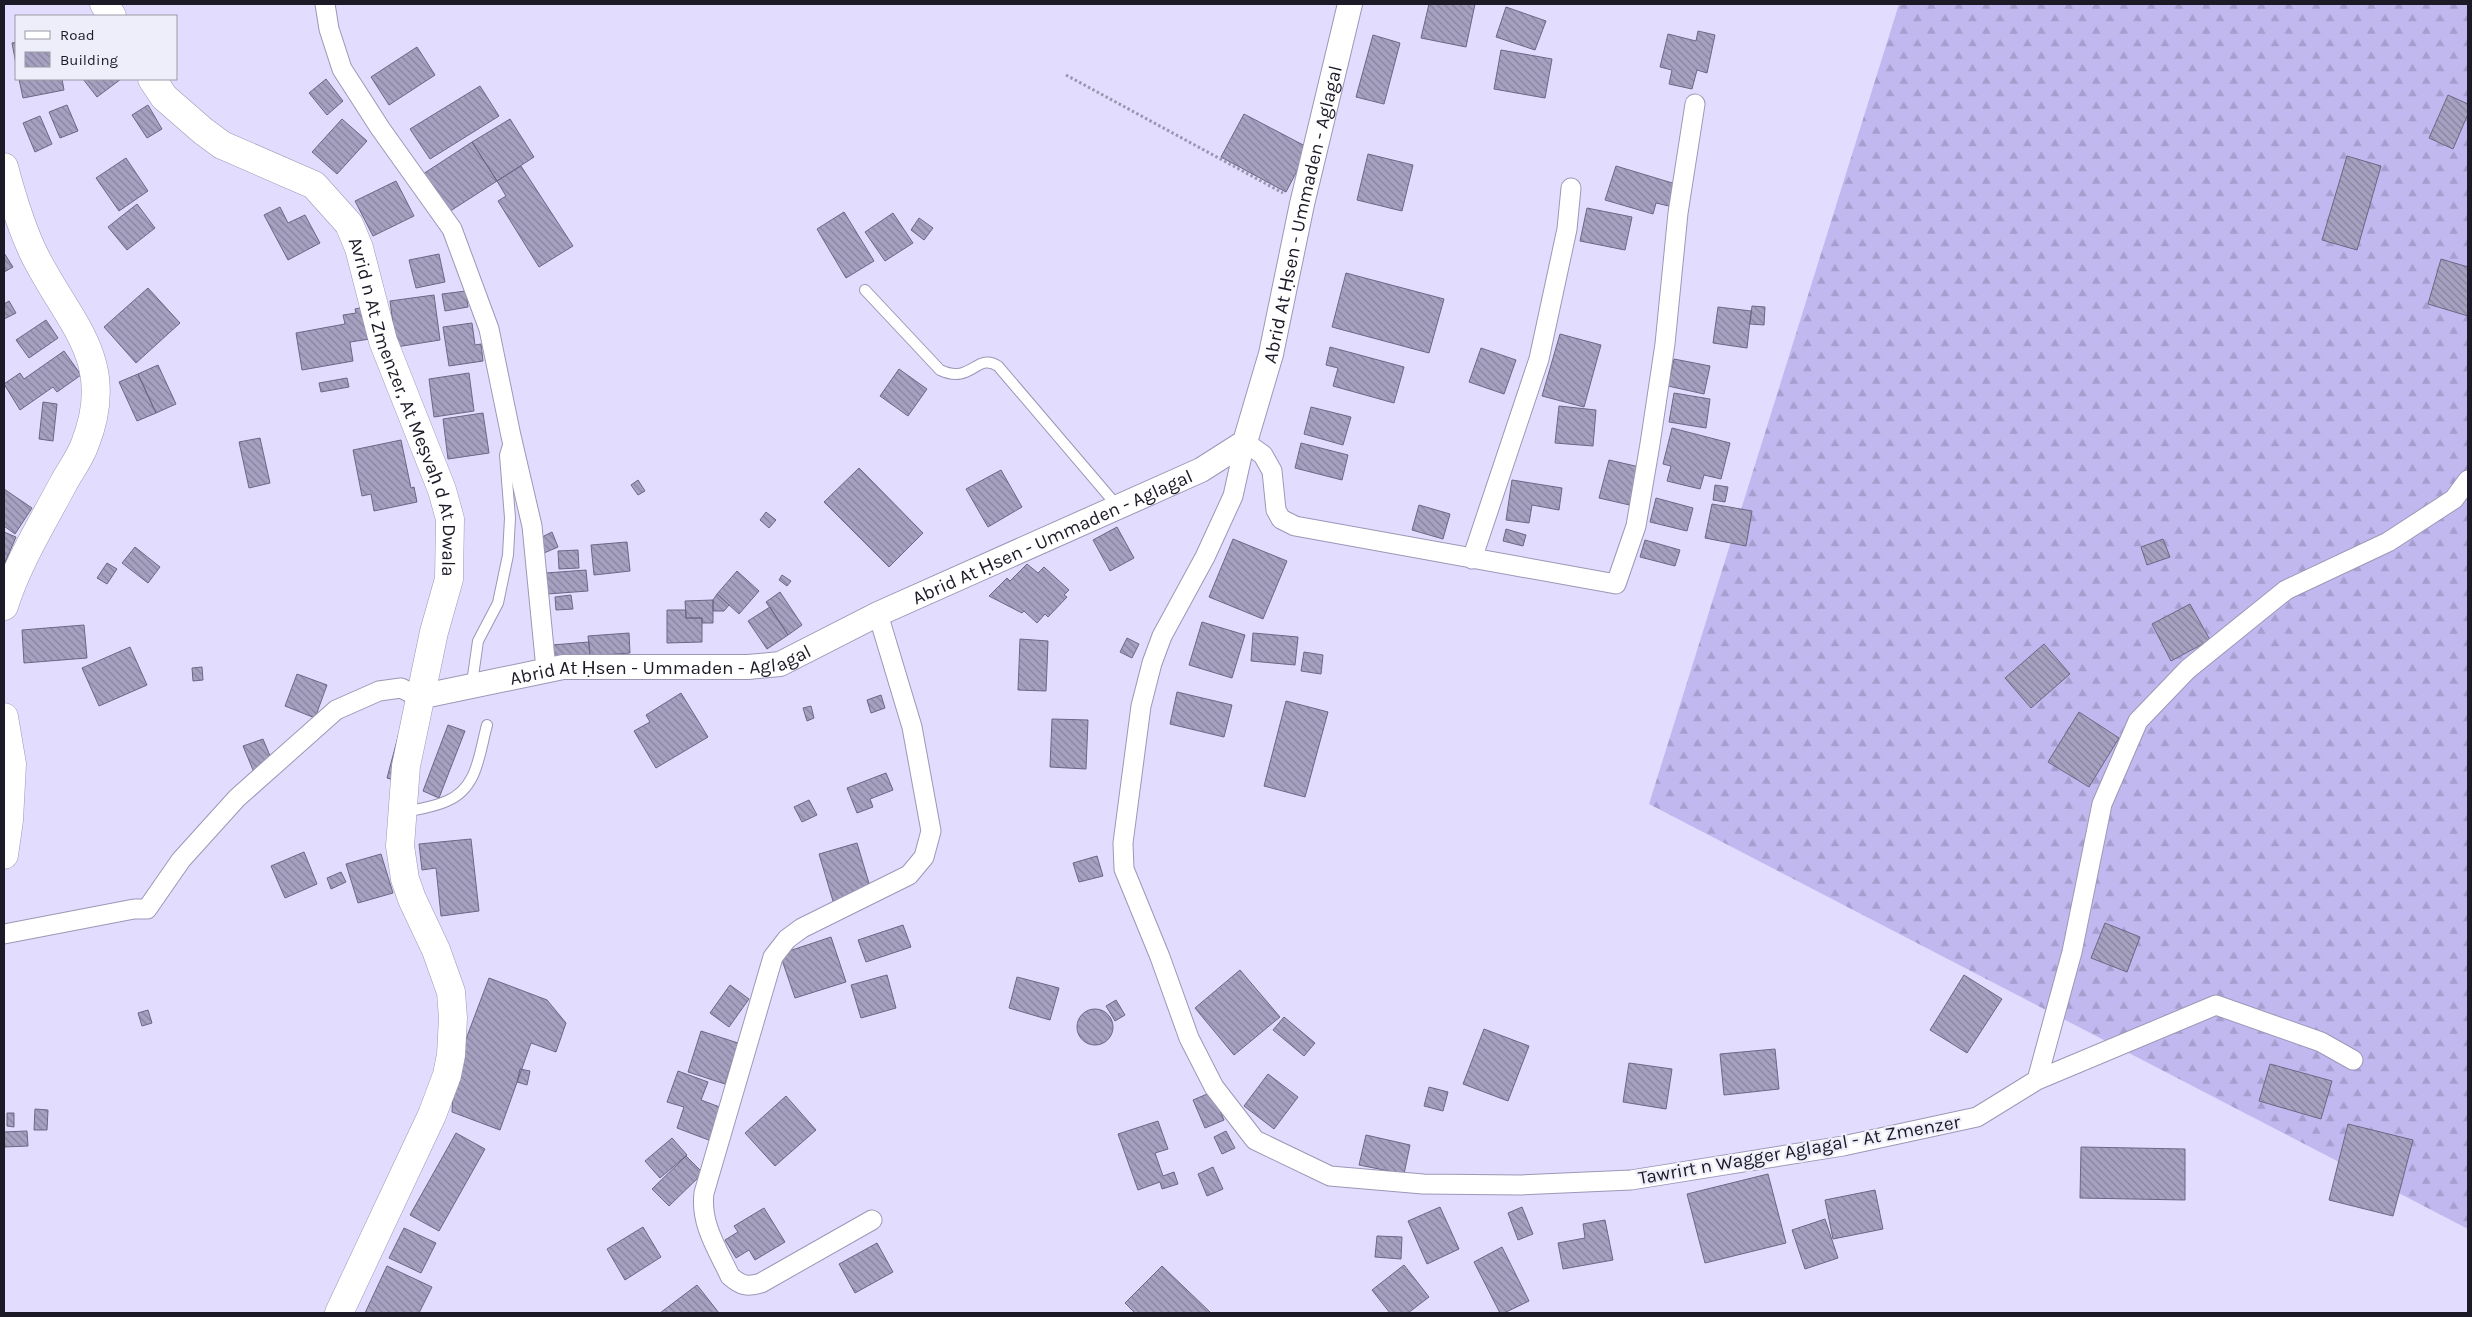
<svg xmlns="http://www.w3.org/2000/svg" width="2472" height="1317" viewBox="0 0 2472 1317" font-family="Karla,sans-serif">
	<defs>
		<pattern id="forest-firs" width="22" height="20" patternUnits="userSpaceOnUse" patternTransform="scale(1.25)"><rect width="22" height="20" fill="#c2b8f0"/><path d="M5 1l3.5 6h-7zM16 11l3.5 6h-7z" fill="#a69ece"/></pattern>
		<pattern id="building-back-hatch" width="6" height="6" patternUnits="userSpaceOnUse" patternTransform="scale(1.25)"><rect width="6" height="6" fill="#a6a1c0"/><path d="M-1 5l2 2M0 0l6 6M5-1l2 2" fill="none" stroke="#86829c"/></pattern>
	</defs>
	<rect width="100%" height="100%" fill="#e2dcfe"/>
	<path fill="url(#forest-firs)" d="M 1899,4 L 2468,4 L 2468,1229 L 1649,804 Z"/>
	<path fill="url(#building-back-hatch)" stroke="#6c6784" d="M 1429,4 L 1475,4 L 1466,47 L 1421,38 Z
		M 1506,7 L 1546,21 L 1535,50 L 1496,37 Z
		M 1698,31 L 1715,35 L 1707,73 L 1697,70 L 1692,89 L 1669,84 L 1672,70 L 1660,67 L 1668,34 L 1696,41 Z
		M 1373,35 L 1400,43 L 1384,104 L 1356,97 Z
		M 16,42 L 16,64 L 12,43 Z
		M 417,47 L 435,75 L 389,105 L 371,77 Z
		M 1501,50 L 1552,59 L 1545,98 L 1494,89 Z
		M 19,79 L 62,79 L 64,90 L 23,98 Z
		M 83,79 L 121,79 L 97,97 Z
		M 326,79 L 343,101 L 327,115 L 309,93 Z
		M 480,86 L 499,116 L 430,159 L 410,129 Z
		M 2448,95 L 2468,104 L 2468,114 L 2453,149 L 2429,138 Z
		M 67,105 L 78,131 L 60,138 L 49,112 Z
		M 148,105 L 162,129 L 147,138 L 132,115 Z
		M 1244,114 L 1309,148 L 1286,192 L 1221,157 Z
		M 40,116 L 52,144 L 35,152 L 23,123 Z
		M 342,119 L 367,141 L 337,174 L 312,152 Z
		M 510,119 L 534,157 L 497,181 L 472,142 Z
		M 472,142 L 497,181 L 444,215 L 420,176 Z
		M 1368,154 L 1413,165 L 1402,211 L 1357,200 Z
		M 2347,156 L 2381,166 L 2357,250 L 2322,240 Z
		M 126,158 L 148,191 L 119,211 L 96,178 Z
		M 521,166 L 573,246 L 539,267 L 498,201 L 506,196 L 497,181 Z
		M 1616,166 L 1679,185 L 1673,207 L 1656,203 L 1653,214 L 1605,200 Z
		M 396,181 L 414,216 L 373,236 L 355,201 Z
		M 137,204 L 155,228 L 127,250 L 108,227 Z
		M 280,207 L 288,223 L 305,215 L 320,243 L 288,260 L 264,215 Z
		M 1587,208 L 1632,217 L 1625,250 L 1580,241 Z
		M 844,212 L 874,261 L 846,278 L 817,229 Z
		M 893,213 L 913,243 L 885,261 L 865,232 Z
		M 919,218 L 933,228 L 924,240 L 911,230 Z
		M 4,253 L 13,267 L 4,272 Z
		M 439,254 L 445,282 L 416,288 L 409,260 Z
		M 2441,259 L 2468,267 L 2468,316 L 2428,304 Z
		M 1346,273 L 1444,299 L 1429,353 L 1332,327 Z
		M 148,288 L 180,323 L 136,363 L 104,327 Z
		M 466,291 L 468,307 L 445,311 L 442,294 Z
		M 434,295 L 440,340 L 396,347 L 390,301 Z
		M 9,301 L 16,313 L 4,319 L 4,304 Z
		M 1752,306 L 1765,307 L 1764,325 L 1750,324 Z
		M 364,307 L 370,339 L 350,342 L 353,361 L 302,370 L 296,333 L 345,324 L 343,315 L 356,313 L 355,309 Z
		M 1718,307 L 1751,311 L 1747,348 L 1713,343 Z
		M 46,320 L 58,338 L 29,358 L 16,340 Z
		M 472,323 L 475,345 L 481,344 L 483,361 L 449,366 L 443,327 Z
		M 1560,334 L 1601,345 L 1584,407 L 1542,396 Z
		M 1330,347 L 1404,367 L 1394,403 L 1333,386 L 1338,368 L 1326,365 Z
		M 1481,348 L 1516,360 L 1504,394 L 1469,382 Z
		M 64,351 L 81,375 L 57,392 L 53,387 L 20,410 L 4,384 L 20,373 L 24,379 Z
		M 1674,359 L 1710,366 L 1704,394 L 1668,386 Z
		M 158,365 L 176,404 L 156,413 L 138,374 Z
		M 899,369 L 927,389 L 908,416 L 880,396 Z
		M 469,373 L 474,411 L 434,417 L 429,379 Z
		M 138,374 L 156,413 L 137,421 L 119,382 Z
		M 347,378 L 349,387 L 321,392 L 319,383 Z
		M 1674,393 L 1710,399 L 1706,428 L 1669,422 Z
		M 43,402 L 57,404 L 53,441 L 39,439 Z
		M 1559,406 L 1596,410 L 1593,446 L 1555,443 Z
		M 1311,407 L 1351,417 L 1343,445 L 1304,434 Z
		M 483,413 L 489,453 L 448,459 L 443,419 Z
		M 1672,428 L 1730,443 L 1721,479 L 1704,475 L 1700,489 L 1667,481 L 1671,466 L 1663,464 Z
		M 260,438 L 270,483 L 249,488 L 239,442 Z
		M 401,440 L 411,488 L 414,487 L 417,502 L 374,511 L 371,494 L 362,496 L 353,450 Z
		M 1301,443 L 1348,455 L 1342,480 L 1295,468 Z
		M 1609,460 L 1644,468 L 1634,506 L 1599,498 Z
		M 859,468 L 923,533 L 889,567 L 824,502 Z
		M 1001,470 L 1022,507 L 988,527 L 966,489 Z
		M 638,480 L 645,491 L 638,495 L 631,485 Z
		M 1512,480 L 1562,488 L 1559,510 L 1532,505 L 1529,523 L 1506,520 Z
		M 1715,485 L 1728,487 L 1725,502 L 1713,500 Z
		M 4,489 L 32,508 L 15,534 L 4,526 Z
		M 1656,498 L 1693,508 L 1687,531 L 1650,522 Z
		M 1712,504 L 1752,511 L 1746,546 L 1705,538 Z
		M 1419,505 L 1450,514 L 1443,539 L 1412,530 Z
		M 766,512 L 776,520 L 769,528 L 760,520 Z
		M 1117,527 L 1134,558 L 1110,571 L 1093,540 Z
		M 1506,529 L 1526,535 L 1523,546 L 1503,541 Z
		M 4,532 L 16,537 L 4,565 Z
		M 552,532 L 558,547 L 544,553 L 538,539 Z
		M 1233,539 L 1287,561 L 1263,619 L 1209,597 Z
		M 2163,539 L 2170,557 L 2147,565 L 2141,547 Z
		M 1645,540 L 1680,550 L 1675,566 L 1640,557 Z
		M 627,542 L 630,571 L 594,575 L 591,545 Z
		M 135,547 L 160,567 L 148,583 L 122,563 Z
		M 578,550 L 579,568 L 559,569 L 558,551 Z
		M 107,563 L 117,569 L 107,584 L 97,578 Z
		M 1027,564 L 1038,573 L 1044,567 L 1069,590 L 1064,595 L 1067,597 L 1048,617 L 1045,614 L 1037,623 L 1024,611 L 1022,613 L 989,596 L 1007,578 L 1010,581 Z
		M 586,570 L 588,591 L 547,594 L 546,573 Z
		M 737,571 L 759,591 L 739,614 L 717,594 Z
		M 782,575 L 791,581 L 787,586 L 779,580 Z
		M 780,592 L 802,625 L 788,635 L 766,602 Z
		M 717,594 L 729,605 L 724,611 L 713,611 L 713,600 Z
		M 571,595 L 573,609 L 556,610 L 555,597 Z
		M 713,600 L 713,623 L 702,623 L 702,618 L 686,618 L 685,601 Z
		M 2190,604 L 2210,640 L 2171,661 L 2152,624 Z
		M 770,607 L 788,635 L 767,649 L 748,621 Z
		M 667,610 L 686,610 L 686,618 L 702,618 L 702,642 L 667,643 Z
		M 1202,622 L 1245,635 L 1232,678 L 1189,665 Z
		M 84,625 L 87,658 L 24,663 L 22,630 Z
		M 629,633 L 630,653 L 590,656 L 588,636 Z
		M 1253,633 L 1298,637 L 1295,665 L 1251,661 Z
		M 1127,638 L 1139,644 L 1132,658 L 1120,652 Z
		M 1020,639 L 1048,641 L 1046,691 L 1018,690 Z
		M 589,642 L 590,656 L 553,659 L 552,645 Z
		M 2044,644 L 2070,674 L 2031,708 L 2005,678 Z
		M 130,647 L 147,685 L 99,706 L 82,668 Z
		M 1304,652 L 1323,655 L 1321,674 L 1301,671 Z
		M 202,667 L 203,680 L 193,681 L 192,668 Z
		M 297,674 L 327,685 L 315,718 L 285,706 Z
		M 1177,692 L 1232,705 L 1224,737 L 1170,724 Z
		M 681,693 L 708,737 L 656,768 L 634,731 L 650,722 L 646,715 Z
		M 881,695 L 885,708 L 871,713 L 867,700 Z
		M 1286,701 L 1328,712 L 1305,797 L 1264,786 Z
		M 811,706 L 814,718 L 807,721 L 803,708 Z
		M 2079,712 L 2119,738 L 2089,787 L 2048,762 Z
		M 1052,719 L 1088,720 L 1086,769 L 1050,767 Z
		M 448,725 L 465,731 L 439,798 L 423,791 Z
		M 399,733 L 394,780 L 387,778 Z
		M 263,739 L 273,763 L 253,770 L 243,746 Z
		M 886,773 L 893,790 L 870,799 L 873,807 L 857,813 L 847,788 Z
		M 809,800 L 817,815 L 802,822 L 794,807 Z
		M 471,839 L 479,911 L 441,916 L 436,868 L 422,870 L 419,844 Z
		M 857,843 L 871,890 L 833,901 L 819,854 Z
		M 304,852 L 317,884 L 285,898 L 271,866 Z
		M 381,854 L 393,893 L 358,903 L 346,864 Z
		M 1097,856 L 1103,876 L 1079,882 L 1073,863 Z
		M 341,872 L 346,882 L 331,889 L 327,878 Z
		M 2105,923 L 2140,937 L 2127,972 L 2091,958 Z
		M 903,925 L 911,947 L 866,962 L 858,940 Z
		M 831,937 L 846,982 L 795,998 L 780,954 Z
		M 1240,970 L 1280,1017 L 1234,1055 L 1195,1008 Z
		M 887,975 L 896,1008 L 861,1018 L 851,985 Z
		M 1964,975 L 2002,999 L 1967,1053 L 1930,1030 Z
		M 1017,977 L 1059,988 L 1050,1020 L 1009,1008 Z
		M 489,978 L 547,1000 L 566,1023 L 556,1052 L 531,1043 L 500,1130 L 452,1112 L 454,1071 Z
		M 730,985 L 749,999 L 729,1027 L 710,1013 Z
		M 1116,1000 L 1125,1015 L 1115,1021 L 1106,1006 Z
		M1077 1027a18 18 0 1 1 36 0a18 18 0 1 1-36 0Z
		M 148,1010 L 152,1023 L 142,1026 L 138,1013 Z
		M 1284,1017 L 1315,1043 L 1304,1056 L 1273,1030 Z
		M 1484,1029 L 1529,1046 L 1508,1101 L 1463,1084 Z
		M 701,1031 L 738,1043 L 725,1084 L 688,1072 Z
		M 1775,1049 L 1779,1089 L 1724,1095 L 1720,1054 Z
		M 1629,1063 L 1672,1069 L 1666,1109 L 1623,1102 Z
		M 2270,1064 L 2332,1081 L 2321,1119 L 2259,1101 Z
		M 520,1069 L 530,1071 L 527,1085 L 517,1082 Z
		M 678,1071 L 708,1082 L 701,1100 L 725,1109 L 714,1142 L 677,1128 L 684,1107 L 667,1102 Z
		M 1268,1074 L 1298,1097 L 1274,1129 L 1244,1106 Z
		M 1429,1087 L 1448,1092 L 1443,1111 L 1424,1106 Z
		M 1212,1092 L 1224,1120 L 1205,1128 L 1193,1100 Z
		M 786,1096 L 816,1130 L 775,1166 L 745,1133 Z
		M 35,1109 L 48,1110 L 47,1130 L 34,1130 Z
		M 7,1113 L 14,1113 L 14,1127 L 7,1126 Z
		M 1158,1121 L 1168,1149 L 1155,1153 L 1163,1176 L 1174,1172 L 1178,1184 L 1162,1189 L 1160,1182 L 1138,1190 L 1118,1134 Z
		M 2348,1124 L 2413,1140 L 2393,1216 L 2329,1200 Z
		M 27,1131 L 28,1146 L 4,1147 L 4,1132 Z
		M 1226,1131 L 1235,1148 L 1222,1154 L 1214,1137 Z
		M 456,1133 L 485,1149 L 439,1231 L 410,1215 Z
		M 1366,1135 L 1410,1145 L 1404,1174 L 1359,1165 Z
		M 672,1138 L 687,1155 L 660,1178 L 645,1161 Z
		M 2081,1147 L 2185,1149 L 2185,1200 L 2080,1198 Z
		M 686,1156 L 703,1173 L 669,1206 L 652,1189 Z
		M 1213,1167 L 1223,1189 L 1207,1196 L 1198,1174 Z
		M 1768,1174 L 1786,1243 L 1705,1263 L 1687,1194 Z
		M 1875,1190 L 1883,1229 L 1833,1239 L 1825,1200 Z
		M 1440,1207 L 1459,1249 L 1427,1264 L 1408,1221 Z
		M 1522,1207 L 1533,1234 L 1518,1240 L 1508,1213 Z
		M 764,1208 L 785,1242 L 755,1260 L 749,1250 L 736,1258 L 725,1240 L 738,1232 L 734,1226 Z
		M 1825,1219 L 1838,1258 L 1805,1269 L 1792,1230 Z
		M 1605,1220 L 1613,1260 L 1563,1269 L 1558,1243 L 1585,1238 L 1583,1224 Z
		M 643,1227 L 661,1257 L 625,1280 L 607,1249 Z
		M 404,1228 L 436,1243 L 421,1273 L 389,1258 Z
		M 1377,1236 L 1402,1237 L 1401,1259 L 1375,1257 Z
		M 877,1243 L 893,1272 L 855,1293 L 839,1264 Z
		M 1502,1247 L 1529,1301 L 1504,1313 L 1500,1313 L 1474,1262 Z
		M 1404,1265 L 1429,1297 L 1408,1313 L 1390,1313 L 1372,1290 Z
		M 387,1266 L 432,1287 L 419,1313 L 365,1313 Z
		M 1162,1266 L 1210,1312 L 1209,1313 L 1135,1313 L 1125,1303 Z
		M 697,1285 L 719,1313 L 660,1313 Z"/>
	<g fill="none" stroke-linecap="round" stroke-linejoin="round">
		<g stroke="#9c97b6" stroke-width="12">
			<path id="service" d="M 865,290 L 940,370 C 972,385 976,352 998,366 L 1119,508
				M 476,685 L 473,676 L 478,641 L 498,603 L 508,555 L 510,518 L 505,455 L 509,442
				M 405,812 C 419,809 434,807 447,801 C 478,788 479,754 487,725"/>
		</g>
		<g stroke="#9c97b6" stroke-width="21">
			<path id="minor" d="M 325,4 L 329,29 L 342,69 L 380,128 L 452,229 L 489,329 L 511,436 L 532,526 L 546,669
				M 1695,104 L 1678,213 L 1665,344 L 1650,444 L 1636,526 L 1616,584 L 1295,526 L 1281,519 L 1276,510 L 1272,471 L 1263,455 L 1245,442 L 1233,496 L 1205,557 L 1162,636 L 1152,663 L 1141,706 L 1123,843 L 1124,869 L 1160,957 L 1189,1038 L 1214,1087 L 1255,1140 L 1330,1176 L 1423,1184 L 1521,1185 L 1631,1180 L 1843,1146 L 1977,1117 L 2037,1080 L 2072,952 L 2102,804 L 2138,721 L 2188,669 L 2286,590 L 2388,542 L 2454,499 L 2468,480
				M 1472,559 L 1539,359 L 1567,229 L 1571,188
				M 4,934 L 134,909 L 147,909 L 181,860 L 237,798 L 336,710 L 379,691 L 401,688 L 419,697
				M 2037,1080 L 2216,1005 L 2321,1042 L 2353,1060
				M 872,1220 L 761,1283 C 748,1287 741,1286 730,1276 C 718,1250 700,1224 704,1193 L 773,957 L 787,939 L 802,928 L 909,875 L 924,857 L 931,831 L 912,727 L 878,614"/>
		</g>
		<g stroke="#9c97b6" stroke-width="26">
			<g id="tertiary">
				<path id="s1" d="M 419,697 L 563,667 L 748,667 L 780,664 L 878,614 L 1201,470 L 1245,442 L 1271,354 L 1302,204 L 1350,4"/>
			</g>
		</g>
		<g stroke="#9c97b6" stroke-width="29">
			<g id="secondary">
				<path d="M 104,4 L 112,16"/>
				<path id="s2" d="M 152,79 L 164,97 L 203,131 L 222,145 L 314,185 L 349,224 L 359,248 L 383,341 L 442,490 L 450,519 L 449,579 L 434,632 L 406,766 L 400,846 L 405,879 L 412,899 L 436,950 L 451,992 L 453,1018 L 451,1055 L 447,1075 L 432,1115 L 339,1313"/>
				<path d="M 4,167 C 12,197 21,228 35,256 C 69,324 118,360 85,444 C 80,458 70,471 63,484 C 42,524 18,562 4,606"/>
				<path d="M 4,717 L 12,764 L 9,820 L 4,855"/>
			</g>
		</g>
		<path stroke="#9a96b0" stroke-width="3" stroke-dasharray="2.5 2.5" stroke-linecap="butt" d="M 1066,75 L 1283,193"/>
		<use href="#service" stroke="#fff" stroke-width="10"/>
		<use href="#minor" stroke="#fff" stroke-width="19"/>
		<use href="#tertiary" stroke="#fff" stroke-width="24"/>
		<use href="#secondary" stroke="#fff" stroke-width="28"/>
	</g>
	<g text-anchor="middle" stroke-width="4.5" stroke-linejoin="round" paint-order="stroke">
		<g font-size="19" fill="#1c1a26" stroke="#eeedfa">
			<text dy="7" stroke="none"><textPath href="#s1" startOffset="1115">Abrid At Ḥsen - Ummaden - Aglagal</textPath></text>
			<text dy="7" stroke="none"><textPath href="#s2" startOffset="442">Avrid n At Zmenzer, At Meṣvaḥ d At Dwala</textPath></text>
			<text dy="7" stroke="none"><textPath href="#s1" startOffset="665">Abrid At Ḥsen - Ummaden - Aglagal</textPath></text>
			<text dy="7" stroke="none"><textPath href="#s1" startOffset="245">Abrid At Ḥsen - Ummaden - Aglagal</textPath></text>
			<text transform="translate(1799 1149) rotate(-10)" y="7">Tawrirt n Wagger Aglagal - At Zmenzer</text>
		</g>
	</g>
	<rect width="2472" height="1317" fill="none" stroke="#1c1a26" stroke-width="10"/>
	<rect x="15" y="15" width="162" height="65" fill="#eeedfa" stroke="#9a99a5"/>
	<rect x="25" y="31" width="25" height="8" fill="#ffffff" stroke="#9a99a5"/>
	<text x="60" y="40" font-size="15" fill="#1c1a26">Road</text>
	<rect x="25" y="52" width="25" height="15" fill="url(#building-back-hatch)" stroke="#9a99a5"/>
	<text x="60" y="65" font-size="15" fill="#1c1a26">Building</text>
</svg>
